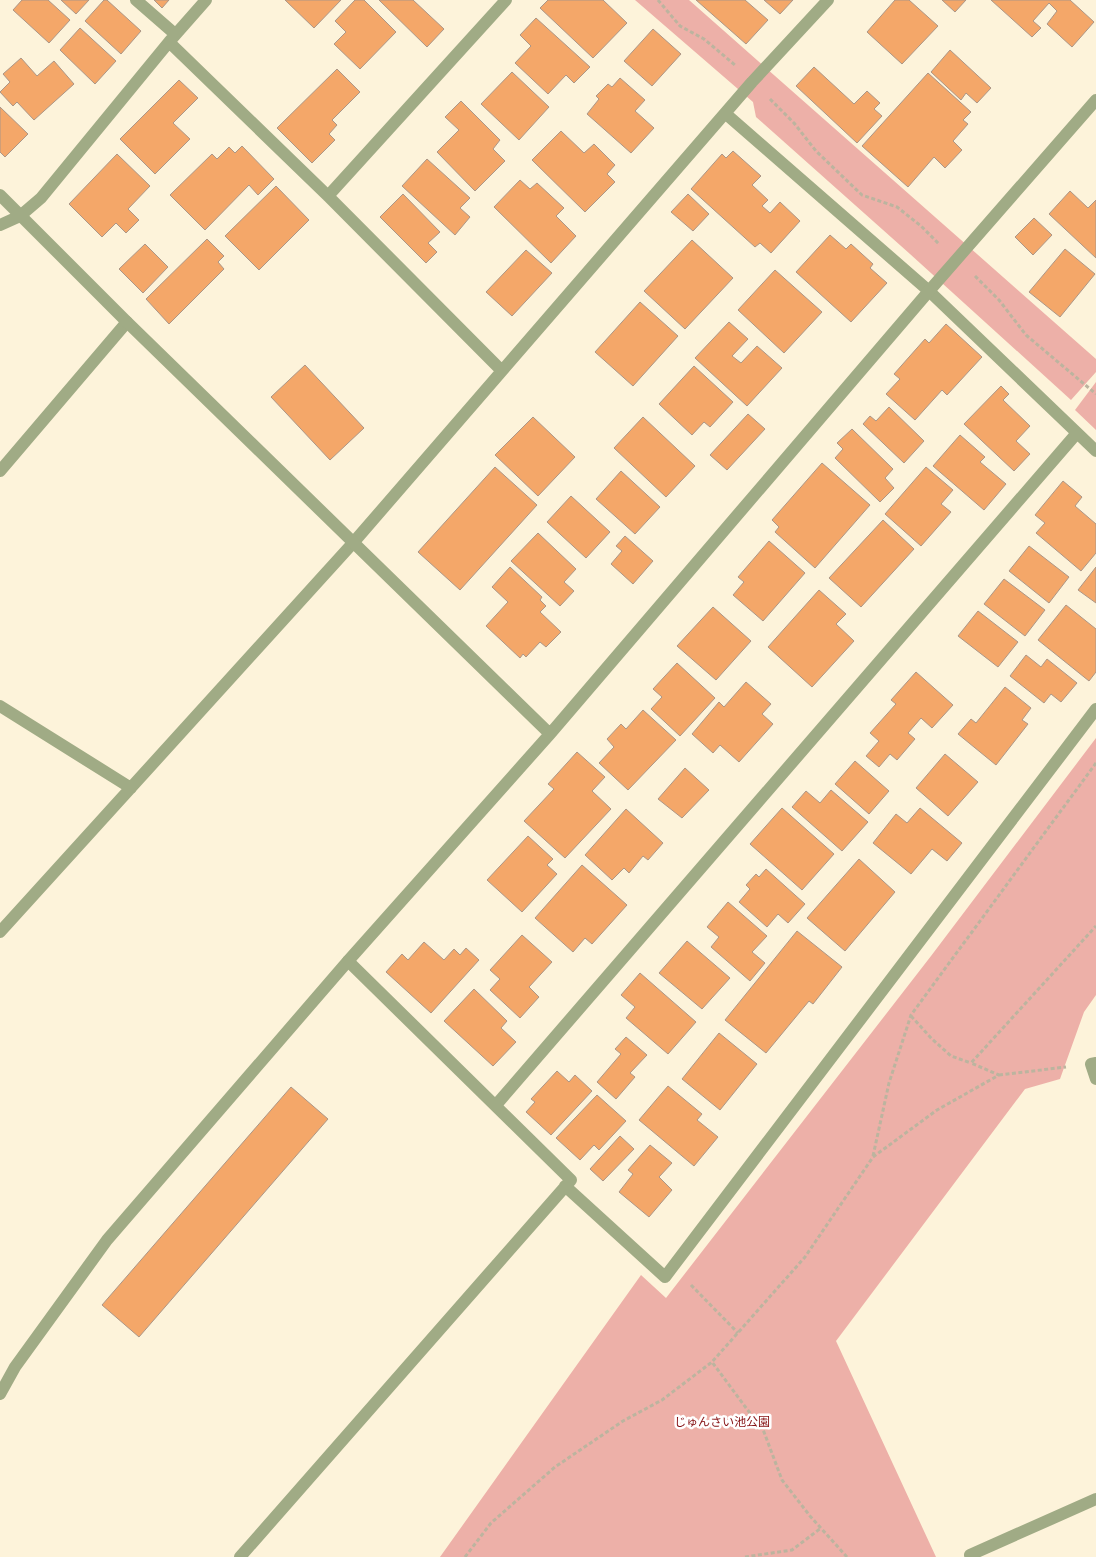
<svg xmlns="http://www.w3.org/2000/svg" width="1096" height="1557" viewBox="0 0 1096 1557" font-family="'Public Sans','Noto Sans JP',sans-serif">
	<rect width="100%" height="100%" fill="#fdf3da"/>
	<path fill="#edb0a8" d="M 635,0 L 689,0 L 1096,359 L 1096,372 L 1071,400 L 910,254 L 756,117 L 753,102 Z
		M 1096,382 L 1096,430 L 1075,410 Z
		M 1096,738 L 1096,995 L 1084,1012 L 1060,1079 L 1025,1089 L 836,1341 L 936,1557 L 440,1557 L 641,1275 L 666,1298 L 931,956 Z"/>
	<path fill="#f4a769" stroke="#ac9686" d="M 22,0 L 48,0 L 70,20 L 49,43 L 13,10 Z
		M 61,0 L 89,0 L 76,14 Z
		M 104,0 L 107,0 L 141,31 L 121,54 L 85,21 Z
		M 154,0 L 169,0 L 162,8 Z
		M 285,0 L 341,0 L 314,28 Z
		M 355,0 L 364,0 L 396,32 L 360,69 L 334,44 L 346,32 L 335,21 Z
		M 379,0 L 413,0 L 444,29 L 427,47 Z
		M 548,0 L 603,0 L 627,23 L 593,58 L 540,8 Z
		M 696,0 L 745,0 L 768,20 L 746,44 Z
		M 764,0 L 793,0 L 780,14 Z
		M 895,0 L 909,0 L 938,26 L 902,64 L 867,32 Z
		M 942,0 L 966,0 L 955,12 Z
		M 991,0 L 1070,0 L 1094,22 L 1072,47 L 1047,24 L 1057,11 L 1049,3 L 1033,21 L 1041,28 L 1032,37 Z
		M 536,18 L 590,67 L 574,83 L 566,75 L 548,94 L 515,63 L 531,46 L 520,35 Z
		M 80,28 L 116,61 L 95,84 L 60,50 Z
		M 653,29 L 681,54 L 652,86 L 624,61 Z
		M 950,50 L 991,88 L 977,103 L 966,93 L 961,100 L 931,72 Z
		M 21,58 L 37,76 L 54,61 L 74,84 L 34,120 L 17,102 L 13,106 L 0,92 L 10,82 L 3,74 Z
		M 814,67 L 854,104 L 867,91 L 880,103 L 874,109 L 882,116 L 857,143 L 796,86 Z
		M 337,69 L 360,92 L 332,120 L 337,125 L 329,134 L 335,140 L 312,163 L 277,128 Z
		M 512,72 L 549,107 L 519,140 L 481,104 Z
		M 928,73 L 971,112 L 963,120 L 968,124 L 953,141 L 962,150 L 945,168 L 934,157 L 908,187 L 862,146 Z
		M 620,78 L 645,100 L 635,111 L 654,128 L 631,153 L 587,114 L 599,99 L 596,96 L 608,84 L 612,87 Z
		M 179,80 L 198,98 L 173,123 L 190,139 L 155,174 L 120,139 Z
		M 461,101 L 500,140 L 493,149 L 505,161 L 475,191 L 437,152 L 459,130 L 445,117 Z
		M 0,107 L 28,134 L 5,157 L 0,152 Z
		M 561,131 L 584,153 L 594,144 L 615,165 L 607,174 L 615,182 L 585,212 L 532,160 Z
		M 242,146 L 274,179 L 258,195 L 249,185 L 205,230 L 170,195 L 212,154 L 217,159 L 229,147 L 235,153 Z
		M 733,151 L 761,176 L 752,185 L 768,200 L 762,206 L 770,213 L 780,202 L 800,221 L 771,253 L 760,243 L 755,247 L 691,189 L 722,154 L 726,158 Z
		M 117,154 L 150,186 L 128,209 L 139,220 L 126,233 L 116,223 L 102,237 L 69,204 Z
		M 427,159 L 470,198 L 460,208 L 470,217 L 455,235 L 402,186 Z
		M 520,180 L 530,189 L 537,183 L 564,208 L 556,216 L 576,236 L 551,263 L 494,207 Z
		M 276,186 L 309,220 L 259,270 L 225,236 Z
		M 1070,191 L 1088,208 L 1096,200 L 1096,258 L 1049,214 Z
		M 403,194 L 440,232 L 428,243 L 437,252 L 426,263 L 380,217 Z
		M 688,194 L 709,214 L 693,231 L 671,212 Z
		M 1034,218 L 1052,235 L 1033,255 L 1015,237 Z
		M 830,235 L 846,249 L 851,244 L 873,264 L 870,268 L 887,283 L 851,322 L 796,272 Z
		M 207,239 L 224,256 L 218,262 L 224,269 L 169,324 L 146,299 Z
		M 692,240 L 733,278 L 685,329 L 644,291 Z
		M 145,244 L 168,267 L 143,293 L 119,269 Z
		M 1065,249 L 1095,274 L 1060,317 L 1029,292 Z
		M 526,250 L 552,273 L 512,316 L 486,292 Z
		M 775,270 L 822,312 L 784,353 L 738,310 Z
		M 640,302 L 678,336 L 633,386 L 595,352 Z
		M 729,322 L 748,339 L 732,356 L 741,363 L 757,346 L 782,368 L 747,406 L 695,358 Z
		M 946,324 L 982,357 L 947,395 L 942,390 L 915,420 L 886,394 L 900,379 L 894,374 L 925,339 L 929,343 Z
		M 305,365 L 364,428 L 330,460 L 271,397 Z
		M 694,366 L 733,402 L 710,427 L 704,422 L 692,435 L 659,404 Z
		M 1001,386 L 1009,394 L 1003,400 L 1030,426 L 1016,441 L 1030,454 L 1014,471 L 964,424 Z
		M 889,407 L 924,441 L 904,463 L 863,424 L 870,416 L 876,421 Z
		M 748,414 L 765,429 L 727,470 L 710,455 Z
		M 533,417 L 575,457 L 538,496 L 495,455 Z
		M 643,417 L 695,466 L 666,497 L 614,448 Z
		M 852,429 L 893,469 L 885,478 L 894,488 L 880,502 L 835,458 L 843,449 L 837,443 Z
		M 960,435 L 985,457 L 980,462 L 1006,484 L 984,510 L 933,466 Z
		M 822,463 L 870,505 L 815,568 L 775,532 L 779,527 L 772,520 Z
		M 495,467 L 537,505 L 460,590 L 418,552 Z
		M 926,467 L 953,490 L 941,504 L 951,512 L 921,546 L 885,514 Z
		M 621,471 L 660,507 L 635,534 L 596,499 Z
		M 1063,481 L 1082,497 L 1075,506 L 1096,524 L 1096,553 L 1081,571 L 1036,533 L 1045,523 L 1035,515 Z
		M 571,496 L 610,532 L 586,558 L 547,522 Z
		M 883,520 L 914,549 L 861,607 L 829,578 Z
		M 538,533 L 576,569 L 564,582 L 574,591 L 560,606 L 511,561 Z
		M 625,536 L 653,561 L 633,584 L 611,564 L 622,551 L 616,546 Z
		M 769,541 L 805,573 L 763,621 L 733,595 L 744,582 L 738,577 Z
		M 1029,546 L 1069,577 L 1049,603 L 1009,571 Z
		M 510,567 L 542,597 L 540,600 L 546,606 L 540,612 L 561,632 L 546,647 L 540,642 L 526,657 L 523,654 L 520,658 L 486,626 L 508,602 L 492,587 Z
		M 1096,567 L 1096,603 L 1078,590 Z
		M 1004,579 L 1045,610 L 1025,636 L 984,604 Z
		M 819,590 L 846,614 L 836,624 L 854,641 L 812,687 L 768,647 Z
		M 1066,605 L 1096,629 L 1096,672 L 1089,681 L 1038,640 Z
		M 713,607 L 751,641 L 716,680 L 677,646 Z
		M 978,611 L 1018,642 L 998,667 L 958,636 Z
		M 1026,655 L 1041,667 L 1047,659 L 1077,683 L 1061,702 L 1051,694 L 1044,703 L 1010,676 Z
		M 677,663 L 715,698 L 680,736 L 651,709 L 662,697 L 653,689 Z
		M 916,672 L 953,705 L 932,728 L 921,718 L 908,733 L 915,739 L 897,760 L 890,754 L 879,767 L 866,756 L 879,741 L 870,733 L 896,704 L 891,700 Z
		M 746,682 L 771,704 L 762,714 L 773,724 L 739,762 L 720,745 L 713,753 L 692,734 L 719,702 L 724,707 Z
		M 1005,687 L 1031,708 L 1022,720 L 1028,724 L 996,765 L 958,734 L 971,719 L 976,723 Z
		M 643,710 L 676,740 L 628,790 L 599,763 L 614,747 L 607,739 L 621,724 L 626,729 Z
		M 577,752 L 605,777 L 592,791 L 611,809 L 565,858 L 524,821 L 554,789 L 548,784 Z
		M 945,754 L 978,782 L 948,816 L 916,788 Z
		M 855,761 L 889,791 L 869,814 L 835,784 Z
		M 685,768 L 709,790 L 682,818 L 658,799 Z
		M 831,790 L 868,822 L 842,851 L 792,807 L 806,791 L 820,803 Z
		M 782,808 L 834,854 L 802,890 L 750,844 Z
		M 920,808 L 962,843 L 947,861 L 932,849 L 911,874 L 873,843 L 896,814 L 907,823 Z
		M 626,809 L 663,843 L 648,860 L 643,856 L 629,873 L 624,868 L 612,880 L 585,855 Z
		M 528,836 L 553,859 L 547,865 L 557,874 L 522,912 L 487,880 Z
		M 859,859 L 895,892 L 845,951 L 807,918 Z
		M 582,865 L 627,905 L 592,944 L 585,938 L 573,952 L 535,918 Z
		M 766,869 L 805,904 L 788,923 L 778,914 L 767,927 L 739,902 L 750,889 L 746,885 L 756,874 L 759,877 Z
		M 728,902 L 767,936 L 752,952 L 765,963 L 750,981 L 711,947 L 719,937 L 707,927 Z
		M 797,931 L 842,967 L 813,1004 L 809,1001 L 766,1053 L 725,1020 Z
		M 522,935 L 552,962 L 529,987 L 539,997 L 520,1018 L 490,990 L 500,979 L 490,970 Z
		M 687,941 L 730,978 L 702,1009 L 659,973 Z
		M 424,942 L 444,960 L 454,949 L 460,955 L 466,948 L 479,960 L 431,1013 L 386,972 L 402,954 L 408,960 Z
		M 640,973 L 696,1022 L 668,1054 L 626,1018 L 635,1007 L 621,995 Z
		M 474,989 L 507,1021 L 501,1028 L 516,1042 L 493,1066 L 444,1021 Z
		M 719,1033 L 757,1064 L 720,1110 L 682,1079 Z
		M 626,1037 L 647,1055 L 630,1073 L 635,1077 L 616,1099 L 597,1082 L 621,1054 L 615,1049 Z
		M 557,1071 L 569,1082 L 575,1075 L 592,1091 L 551,1135 L 526,1112 L 535,1102 L 531,1099 Z
		M 668,1086 L 702,1114 L 697,1120 L 718,1137 L 694,1166 L 639,1120 Z
		M 291,1087 L 328,1119 L 139,1337 L 102,1305 Z
		M 597,1095 L 626,1121 L 599,1150 L 594,1145 L 580,1160 L 556,1138 Z
		M 620,1136 L 634,1149 L 603,1181 L 590,1169 Z
		M 650,1145 L 672,1163 L 659,1177 L 672,1190 L 649,1217 L 619,1192 L 633,1174 L 628,1170 Z"/>
	<g fill="none" stroke-linecap="round" stroke-linejoin="round">
		<path stroke="#bcb49f" stroke-width="3" stroke-dasharray="4 2.5" stroke-linecap="butt" d="M 658,0 L 680,26 L 704,39 L 735,65
			M 770,99 L 794,123 L 816,151 L 862,195 L 897,207 L 921,226 L 939,244
			M 975,276 L 999,300 L 1026,335 L 1096,394
			M 911,1016 L 932,1039 L 951,1056 L 971,1063
			M 999,1075 L 1066,1067
			M 873,1156 L 889,1083 L 911,1015 L 1096,763
			M 691,1285 L 738,1333
			M 465,1557 L 491,1523 L 555,1467 L 623,1421 L 662,1400 L 712,1362
			M 745,1557 L 792,1550 L 821,1528
			M 847,1557 L 810,1516 L 782,1480 L 764,1432 L 712,1362 L 805,1257 L 873,1157 L 937,1110 L 999,1075 L 971,1063 L 1096,926"/>
		<path stroke="#a0ab85" stroke-width="12" d="M 136,0 L 175,34
			M 169,42 L 328,196 L 501,370
			M 726,114 L 929,291 L 1096,451
			M 328,196 L 506,0
			M 0,225 L 20,216 L 41,198 L 169,42 L 206,0
			M 0,471 L 127,322
			M 0,706 L 131,788
			M 0,932 L 353,543 L 752,82 L 828,0
			M 1096,1063 L 1091,1064 L 1096,1079
			M 496,1105 L 1077,433
			M 565,1186 L 665,1277 L 1096,709
			M 970,1555 L 1096,1499
			M 240,1557 L 571,1180 L 348,961"/>
		<path stroke="#a0ab85" stroke-width="12" d="M 0,195 L 127,322 L 550,734
			M 0,1394 L 15,1367 L 107,1240 L 348,961 L 550,734 L 929,291 L 1096,100"/>
	</g>
	<g text-anchor="middle" stroke-width="5" stroke-linejoin="round" paint-order="stroke">
		<g font-size="12" fill="#851113" stroke="#fff">
			<text x="722" y="1426">じゅんさい池公園</text>
		</g>
	</g>
</svg>
